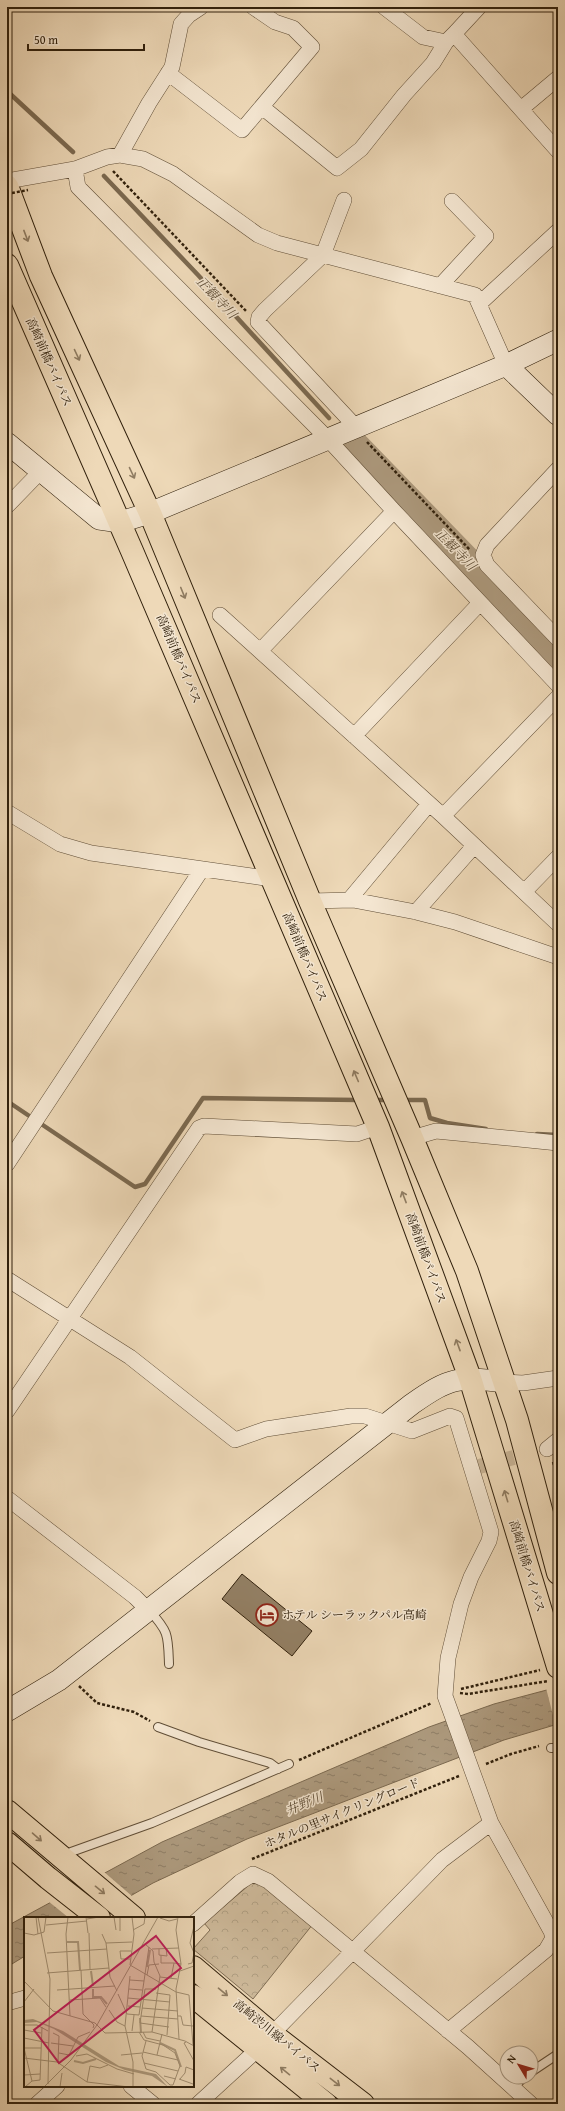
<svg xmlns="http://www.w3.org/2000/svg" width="565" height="2111" viewBox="0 0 565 2111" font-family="'Gentium Book Plus','Noto Serif JP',serif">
	<defs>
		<pattern id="park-crowns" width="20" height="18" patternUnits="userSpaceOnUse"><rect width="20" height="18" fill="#ceba9b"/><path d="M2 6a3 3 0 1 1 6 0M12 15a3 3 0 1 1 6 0" fill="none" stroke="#b1a084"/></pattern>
		<pattern id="water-ripples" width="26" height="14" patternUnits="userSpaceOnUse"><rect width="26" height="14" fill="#ad9a7e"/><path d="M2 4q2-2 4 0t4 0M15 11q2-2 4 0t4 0" fill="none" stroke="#8d7d66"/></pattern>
	</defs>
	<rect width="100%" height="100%" fill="#eed9b8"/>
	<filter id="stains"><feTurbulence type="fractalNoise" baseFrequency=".005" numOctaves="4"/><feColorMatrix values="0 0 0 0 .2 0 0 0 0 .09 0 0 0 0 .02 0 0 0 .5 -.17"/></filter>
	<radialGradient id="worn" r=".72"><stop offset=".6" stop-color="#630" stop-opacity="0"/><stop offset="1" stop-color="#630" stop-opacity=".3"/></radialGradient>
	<path fill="url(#park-crowns)" stroke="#7f6d54" d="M 254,1881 L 266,1886 L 313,1924 L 253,1999 L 193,1949 L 210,1930 L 204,1923 Z"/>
	<path fill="url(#water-ripples)" stroke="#7b6950" d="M 558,1687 L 558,1724 L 504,1740 L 247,1839 L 153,1883 L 92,1918 L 25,1918 L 25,1956 L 7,1967 L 7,1926 L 162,1842 L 252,1803 L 429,1727 L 494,1704 Z"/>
	<path fill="#eed9b8" d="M 558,1685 L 558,1726 L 556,1727 L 546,1688 Z
		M 103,1871 L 133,1897 L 96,1918 L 69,1918 L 48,1901 Z"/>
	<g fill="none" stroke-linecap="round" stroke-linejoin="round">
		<path stroke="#7b6950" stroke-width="4.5" d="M 7,91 L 73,152
			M 104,176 L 198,275 L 329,418
			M 372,1100 L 389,1100
			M 402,1100 L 425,1100 L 430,1118 L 447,1123 L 486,1129
			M 7,1101 L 135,1187 L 145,1184 L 203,1098 L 359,1100
			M 537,1134 L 558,1135"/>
		<path stroke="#ad9a7e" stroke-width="28" d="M 355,445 L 558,654"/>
	</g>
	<path fill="#938065" stroke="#30200c" d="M 242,1574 L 312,1631 L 292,1656 L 222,1599 Z"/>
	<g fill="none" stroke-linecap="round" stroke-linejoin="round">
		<path stroke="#c8b496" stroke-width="15" stroke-dasharray="15 8" stroke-linecap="butt" d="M 477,1467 L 547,1449"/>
		<g stroke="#604e37" stroke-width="10">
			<path id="lane" d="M 149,1610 C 169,1632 168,1635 169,1664
				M 158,1727 L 199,1742 L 270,1763 L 278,1769
				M 551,1748 L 558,1748
				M 65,1857 L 71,1852 L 152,1823 L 289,1764
				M 531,2072 L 558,2054
				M 513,2088 L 524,2077"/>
		</g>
		<g stroke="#604e37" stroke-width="16">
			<path id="street" d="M 384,7 L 423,37 L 446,42
				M 479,7 L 454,34 L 558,151
				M 168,73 L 242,130 L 312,47 L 293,28 L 275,22 L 253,7
				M 262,107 L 337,168 L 361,149 L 404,95 L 433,63 L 446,42 L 454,34
				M 521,109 L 558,78
				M 120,155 L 149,103 L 172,67 L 181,24 L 189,15 L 201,7
				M 75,169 L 78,187 L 327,438 L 394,511 L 558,685
				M 7,181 L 75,169 L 107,157 L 120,155 L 143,159 L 173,174 L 258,235 L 277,243 L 475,295 L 506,365
				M 344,200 L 323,255 L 265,310 L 259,317 L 258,322 L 355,426
				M 440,286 L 486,236 L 452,201
				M 479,304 L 558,231
				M 558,469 L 487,545 L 483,555 L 487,565 L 558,639
				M 7,506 L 40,472
				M 220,615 L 443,816 L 558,924
				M 260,651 L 394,511
				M 354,736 L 480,603
				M 7,812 L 60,844 L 91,853 L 272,879
				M 443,816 L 558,697
				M 524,892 L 558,857
				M 349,900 L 429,804
				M 310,901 L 353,900 L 416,912 L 455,922 L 558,957
				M 416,912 L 474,846
				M 412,1138 L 436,1131 L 558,1143
				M 7,1164 L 202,869
				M 7,1279 L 130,1357 L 235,1440 L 266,1429 L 351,1416 L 365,1416 L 412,1431 L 450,1416 L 456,1418 L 491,1532 L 489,1541 L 471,1577 L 461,1604 L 448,1658 L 445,1696 L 491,1823 L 551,1931 L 553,1938 L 546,1950 L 448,2031
				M 505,1382 L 523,1383 L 558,1378
				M 7,1411 L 199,1128 L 204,1126 L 357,1134 L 378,1127
				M 547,1449 L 558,1440
				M 7,1498 L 135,1597 L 148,1610
				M 193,1924 L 240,1882 L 253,1874 L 268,1881 L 468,2047 L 531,2104
				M 7,2003 L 25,1998
				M 272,2034 L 442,1860 L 491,1823
				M 131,2086 L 153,2104
				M 37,2104 L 57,2086
				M 198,2104 L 258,2049"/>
		</g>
		<g stroke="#30200c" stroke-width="22">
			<path id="secondary" d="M 506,365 L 558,415
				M 7,443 L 99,519 L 120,522 L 150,513 L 506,365 L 558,340
				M 7,1711 L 59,1680 L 412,1404 C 452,1376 458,1377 505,1382"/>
		</g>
		<g stroke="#30200c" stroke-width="24">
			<path id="primary" d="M 7,1811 L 134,1918
				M 7,1843 L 48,1878 L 99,1918
				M 193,1967 L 272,2034 L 363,2104
				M 193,1996 L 326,2104"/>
		</g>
		<g stroke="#30200c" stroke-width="24">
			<path id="highway" d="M 7,186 L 41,276 L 150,513 L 310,901 L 412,1138 L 467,1271 L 517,1420 L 558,1573
				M 7,265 L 132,551 L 378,1127 L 470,1378 L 558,1667"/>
		</g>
		<path stroke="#30200c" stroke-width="2.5" stroke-dasharray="3 2" stroke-linecap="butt" d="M 113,171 L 246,311
			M 367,442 L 470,550
			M 553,1462 L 558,1479
			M 79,1686 L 97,1703 L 134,1712 L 150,1721
			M 461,1689 L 540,1670
			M 460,1693 L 468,1694 L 548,1681
			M 299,1760 L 432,1703
			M 486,1764 L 511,1754 L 539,1746
			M 252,1859 L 459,1776"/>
		<use href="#lane" stroke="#f4e6d1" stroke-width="8"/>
		<use href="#street" stroke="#f4e6d1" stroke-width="15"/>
		<use href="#secondary" stroke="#f4e6d1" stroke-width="21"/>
		<use href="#primary" stroke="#eed9b8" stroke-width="22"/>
		<use href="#highway" stroke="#eed9b8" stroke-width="22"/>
		<path stroke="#30200c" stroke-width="2.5" stroke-dasharray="3 2" stroke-linecap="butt" d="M 7,194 L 28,190"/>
	</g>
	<defs><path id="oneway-shaft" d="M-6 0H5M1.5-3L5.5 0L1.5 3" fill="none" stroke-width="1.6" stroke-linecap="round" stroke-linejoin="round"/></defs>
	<g stroke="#8f7c62">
		<use href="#oneway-shaft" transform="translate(26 236) rotate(69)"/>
		<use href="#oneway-shaft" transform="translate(77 355) rotate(65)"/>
		<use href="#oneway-shaft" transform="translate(132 473) rotate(65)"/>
		<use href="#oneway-shaft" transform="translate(183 593) rotate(68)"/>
		<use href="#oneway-shaft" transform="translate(356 1076) rotate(-113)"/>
		<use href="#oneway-shaft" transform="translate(404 1197) rotate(-111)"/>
		<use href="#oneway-shaft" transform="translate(458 1345) rotate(-110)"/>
		<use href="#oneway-shaft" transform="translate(506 1496) rotate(-107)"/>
		<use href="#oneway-shaft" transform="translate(37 1837) rotate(41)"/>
		<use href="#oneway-shaft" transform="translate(100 1890) rotate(39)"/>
		<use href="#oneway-shaft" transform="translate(223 1992) rotate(40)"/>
		<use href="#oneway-shaft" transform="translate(285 2071) rotate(-141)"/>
		<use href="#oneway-shaft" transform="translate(335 2082) rotate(38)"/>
	</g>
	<defs>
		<g id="hotel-ring" transform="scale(1.15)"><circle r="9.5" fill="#f4e6d1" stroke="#8f2418" stroke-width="1.5"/><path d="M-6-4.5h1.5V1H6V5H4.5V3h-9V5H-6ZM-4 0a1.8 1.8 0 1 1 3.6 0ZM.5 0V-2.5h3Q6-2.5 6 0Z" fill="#8f2418"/></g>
	</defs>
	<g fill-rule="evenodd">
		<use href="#hotel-ring" x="267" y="1615"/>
	</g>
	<g text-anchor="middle" stroke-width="3" stroke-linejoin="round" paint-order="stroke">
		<g font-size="12" fill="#30200c" stroke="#f4e6d1">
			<text transform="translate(49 362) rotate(66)" y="4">高崎前橋バイパス</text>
			<text transform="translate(179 659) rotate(67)" y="4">高崎前橋バイパス</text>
			<text transform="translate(305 957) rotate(67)" y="4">高崎前橋バイパス</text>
			<text transform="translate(426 1258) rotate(70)" y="4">高崎前橋バイパス</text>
			<text transform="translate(527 1566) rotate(73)" y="4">高崎前橋バイパス</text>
			<text transform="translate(342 1813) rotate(-22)" y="4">ホタルの里サイクリングロード</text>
			<text transform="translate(277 2036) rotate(39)" y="4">高崎渋川線バイパス</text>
		</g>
		<g font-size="12" fill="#30200c" stroke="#f4e6d1" text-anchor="start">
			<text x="282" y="1619">ホテル シーラックパル高崎</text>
		</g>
		<g font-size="13" font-style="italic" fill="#5c4b34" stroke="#f4e6d1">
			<text transform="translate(217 297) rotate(47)" y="5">正観寺川</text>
			<text transform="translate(456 549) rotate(46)" y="5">正観寺川</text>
			<text transform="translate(304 1803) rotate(-22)" y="5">井野川</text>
		</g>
	</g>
	<g transform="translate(24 1917)">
		<rect width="170" height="170" fill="#eed9b8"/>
		<path d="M 9,102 L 39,114 L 95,149 L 132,157 L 144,170 L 128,159 L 101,153 L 82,145 L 30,112 L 13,105 L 0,106 L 0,103 Z" fill="#ad9a7e"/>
		<path fill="none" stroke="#ad9a7e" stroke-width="2" d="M 43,25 L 54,25 L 56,53M 123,50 L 126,33M 67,54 L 69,69M 69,72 L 69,80 L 77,80 L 83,87M 116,101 L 117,116M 136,126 L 151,133 L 157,150M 50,144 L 59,146 L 72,142"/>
		<path fill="none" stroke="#a28f73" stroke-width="1" d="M 12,0 L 14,17M 14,0 L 26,62 L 24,167M 44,0 L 42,17 L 46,99M 62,0 L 64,16M 90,0 L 92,13M 96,0 L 96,14M 108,0 L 110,17 L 106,48 L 152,75 L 165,78 L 169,128M 154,0 L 152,13 L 157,47 L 152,72 L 155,122M 136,1 L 145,4 L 153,2M 63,2 L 75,0M 22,8 L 63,4M 109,13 L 120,7 L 121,0M 0,16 L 10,18 L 20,15 L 22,0M 65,16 L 66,52M 78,17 L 82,26 L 86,60 L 93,74M 82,26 L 108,25M 121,27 L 129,34 L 130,45 L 136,59 L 128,115M 128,32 L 155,31M 135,32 L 135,38 L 143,39 L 142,31M 23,36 L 83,32M 137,38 L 137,46 L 150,46M 106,42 L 97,42 L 96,34 L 107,34M 164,47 L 168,46 L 170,36 L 166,26 L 170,9M 57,53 L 59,97 L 70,108 L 69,111M 156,54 L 170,49M 23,56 L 85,51M 123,58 L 125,48 L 135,47M 106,59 L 101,109 L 109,145 L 109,170M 136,60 L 153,62M 147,61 L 150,46 L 157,47M 106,63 L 120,64M 0,64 L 29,94 L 71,106 L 81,116 L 128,115 L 161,124 L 170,129M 105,72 L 118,73M 132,72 L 121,72 L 116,106 L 145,110M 33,73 L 91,69M 132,76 L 146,78 L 143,118M 94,77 L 103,97 L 115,98 L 125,30M 104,81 L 146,85M 46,83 L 76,81 L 82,90M 0,85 L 10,72M 104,89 L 116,90M 118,91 L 154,94M 85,93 L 93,105 L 101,109M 117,99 L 154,102M 154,99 L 157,99 L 159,108 L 169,109M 0,108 L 13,108 L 24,114M 0,113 L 17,116M 108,114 L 110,98M 115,115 L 120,123 L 139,128 L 151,136 L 156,149 L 149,168 L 146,168 L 132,155 L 122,152 L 118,139 L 122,124M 119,115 L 122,121 L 136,124M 29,116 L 35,119 L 34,145M 0,121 L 25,126M 162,125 L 160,126 L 170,144M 27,126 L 49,129M 0,131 L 8,164M 0,131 L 17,131M 119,135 L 154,143M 35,136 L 45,138 L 54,120 L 66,115M 97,138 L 118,136M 133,138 L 138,117M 52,139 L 63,137 L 93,152 L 110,157M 0,141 L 33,145 L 63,165 L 105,170M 120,146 L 154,154M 0,158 L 16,157M 140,159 L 152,162M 155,162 L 169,167M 156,162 L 161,156 L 162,150 L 170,153M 63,165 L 66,149 L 76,151 L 84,148M 1,170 L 8,164 L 16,163 L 18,110M 20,170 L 47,143 L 73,108 L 134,0M 36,170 L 38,156"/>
		<path fill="#c2185b" fill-opacity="0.15" stroke="#c2185b" stroke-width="2" d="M 132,19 L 157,51 L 35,146 L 10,113 Z"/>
		<rect width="170" height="170" fill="none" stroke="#30200c" stroke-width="2"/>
	</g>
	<rect width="565" height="2111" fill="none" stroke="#eed9b8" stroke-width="24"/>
	<rect x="8" y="8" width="549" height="2095" fill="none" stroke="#30200c" stroke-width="2"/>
	<rect x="12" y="12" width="541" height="2087" fill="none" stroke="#30200c"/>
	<g transform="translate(519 2065) rotate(308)"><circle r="19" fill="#f4e6d1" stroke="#a69782"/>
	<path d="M0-3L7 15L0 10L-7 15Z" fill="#8f2418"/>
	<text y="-6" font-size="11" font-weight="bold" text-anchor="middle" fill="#30200c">N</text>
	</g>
	<path d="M28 44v6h116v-6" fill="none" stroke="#30200c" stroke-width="2"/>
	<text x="34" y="44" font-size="12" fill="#30200c" stroke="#f4e6d1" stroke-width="3" paint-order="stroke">50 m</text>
	<rect width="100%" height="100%" filter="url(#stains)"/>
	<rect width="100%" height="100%" fill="url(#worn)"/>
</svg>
